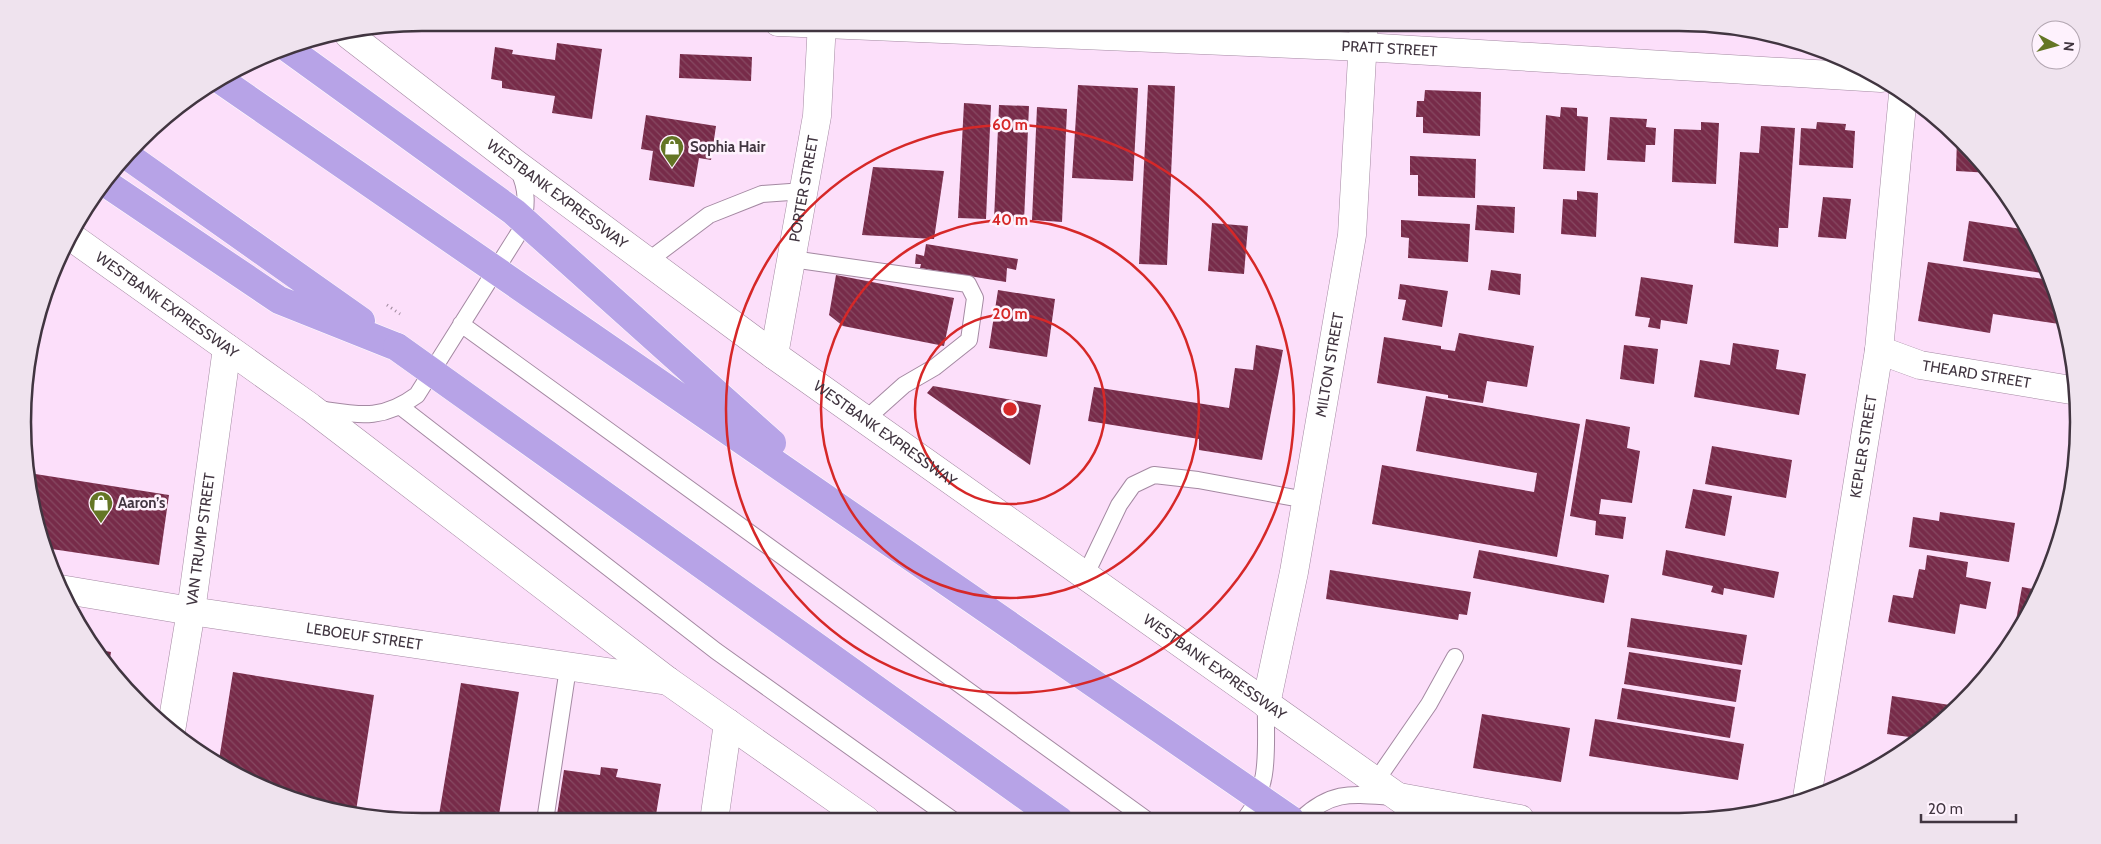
<svg xmlns="http://www.w3.org/2000/svg" width="2101" height="844" viewBox="0 0 2101 844" font-family="Cabin,sans-serif">
	<defs>
		<pattern id="building-back-hatch" width="6" height="6" patternUnits="userSpaceOnUse" patternTransform="scale(1.25)"><rect width="6" height="6" fill="#772b49"/><path d="M-1 5l2 2M0 0l6 6M5-1l2 2" fill="none" stroke="#874962"/></pattern>
	</defs>
	<rect width="100%" height="100%" fill="#fcdffa"/>
	<path fill="url(#building-back-hatch)" d="M 557,43 L 602,49 L 592,119 L 552,113 L 555,96 L 502,88 L 502,81 L 491,79 L 495,47 L 513,50 L 512,54 L 555,60 Z
		M 680,54 L 752,57 L 751,81 L 679,78 Z
		M 1078,85 L 1138,88 L 1133,181 L 1072,178 Z
		M 1148,85 L 1175,86 L 1167,265 L 1139,264 Z
		M 1425,90 L 1481,92 L 1480,136 L 1423,133 L 1423,117 L 1416,117 L 1417,101 L 1424,101 Z
		M 964,103 L 991,105 L 986,219 L 958,218 Z
		M 999,105 L 1029,106 L 1024,221 L 994,220 Z
		M 1037,107 L 1067,109 L 1062,222 L 1032,220 Z
		M 1561,107 L 1577,108 L 1577,116 L 1588,117 L 1585,171 L 1543,169 L 1546,115 L 1560,117 Z
		M 646,115 L 716,126 L 711,160 L 699,158 L 694,187 L 649,180 L 653,151 L 641,149 Z
		M 1610,117 L 1647,119 L 1646,127 L 1656,128 L 1655,145 L 1646,145 L 1645,162 L 1607,160 Z
		M 1701,122 L 1719,123 L 1716,184 L 1672,182 L 1674,129 L 1701,130 Z
		M 1817,122 L 1846,124 L 1845,130 L 1855,131 L 1853,168 L 1799,165 L 1801,128 L 1816,129 Z
		M 1761,126 L 1795,128 L 1788,228 L 1779,228 L 1778,247 L 1734,243 L 1740,152 L 1759,153 Z
		M 1957,138 L 1964,145 L 1991,173 L 1956,171 Z
		M 1410,156 L 1476,159 L 1475,198 L 1418,196 L 1418,175 L 1410,175 Z
		M 873,167 L 944,171 L 934,239 L 862,235 Z
		M 1577,191 L 1598,193 L 1596,237 L 1561,234 L 1563,199 L 1577,200 Z
		M 1823,197 L 1851,199 L 1846,239 L 1818,237 Z
		M 1477,205 L 1515,207 L 1514,233 L 1475,230 Z
		M 1401,220 L 1470,224 L 1468,262 L 1408,258 L 1409,238 L 1401,237 Z
		M 1969,221 L 2028,230 L 2037,245 L 2048,274 L 1963,261 Z
		M 1212,223 L 1248,226 L 1244,274 L 1208,271 Z
		M 926,244 L 1018,259 L 1016,270 L 1007,268 L 1006,282 L 920,268 L 921,264 L 915,264 L 916,254 L 924,256 Z
		M 1928,262 L 2050,280 L 2066,325 L 1993,314 L 1990,333 L 1918,321 Z
		M 1491,270 L 1521,274 L 1520,295 L 1488,290 Z
		M 836,275 L 954,298 L 944,346 L 843,326 L 829,315 Z
		M 1641,277 L 1693,285 L 1687,324 L 1661,320 L 1660,329 L 1648,327 L 1650,318 L 1635,316 Z
		M 1400,284 L 1448,291 L 1442,327 L 1402,320 L 1406,300 L 1398,299 Z
		M 998,290 L 1055,299 L 1047,357 L 989,348 Z
		M 1459,333 L 1534,346 L 1527,387 L 1487,381 L 1483,403 L 1448,398 L 1448,395 L 1377,383 L 1384,337 L 1441,346 L 1441,349 L 1455,351 Z
		M 1733,343 L 1779,350 L 1776,369 L 1806,374 L 1799,415 L 1694,397 L 1700,360 L 1730,365 Z
		M 1256,345 L 1283,350 L 1262,460 L 1199,450 L 1199,439 L 1088,421 L 1094,387 L 1229,408 L 1235,368 L 1253,370 Z
		M 1624,345 L 1658,349 L 1654,384 L 1620,379 Z
		M 933,386 L 1041,405 L 1030,465 L 927,393 Z
		M 1426,396 L 1580,424 L 1557,557 L 1372,524 L 1382,465 L 1534,492 L 1537,473 L 1416,451 Z
		M 1586,419 L 1630,427 L 1627,448 L 1640,451 L 1632,503 L 1601,499 L 1599,514 L 1626,517 L 1623,539 L 1595,535 L 1596,521 L 1570,516 Z
		M 1712,446 L 1792,460 L 1786,498 L 1705,484 Z
		M 29,473 L 169,495 L 159,565 L 45,548 L 30,500 Z
		M 1693,489 L 1732,496 L 1725,536 L 1685,528 Z
		M 1940,512 L 2015,523 L 2009,562 L 1909,547 L 1913,517 L 1939,521 Z
		M 1479,550 L 1609,575 L 1604,603 L 1473,578 Z
		M 1666,550 L 1779,572 L 1774,598 L 1724,588 L 1723,595 L 1711,592 L 1713,586 L 1662,575 Z
		M 1927,555 L 1968,562 L 1966,577 L 1991,582 L 1986,609 L 1960,604 L 1955,634 L 1888,622 L 1893,595 L 1913,598 L 1919,569 L 1925,570 Z
		M 1330,570 L 1471,592 L 1467,615 L 1459,614 L 1458,620 L 1326,599 Z
		M 2022,587 L 2038,590 L 2020,627 L 2015,626 Z
		M 1631,618 L 1747,635 L 1742,665 L 1627,647 Z
		M 95,649 L 111,652 L 109,664 L 101,655 Z
		M 1629,652 L 1741,670 L 1736,702 L 1624,684 Z
		M 233,672 L 374,695 L 356,811 L 294,800 L 219,760 Z
		M 461,683 L 519,692 L 498,821 L 438,821 Z
		M 1622,688 L 1735,707 L 1730,738 L 1617,719 Z
		M 1892,696 L 1956,706 L 1942,723 L 1917,738 L 1887,734 Z
		M 1482,714 L 1570,728 L 1561,782 L 1473,768 Z
		M 1595,719 L 1744,744 L 1738,780 L 1589,756 Z
		M 601,767 L 618,769 L 616,777 L 661,784 L 655,821 L 556,821 L 564,770 L 600,775 Z"/>
	<g fill="none" stroke-linecap="round" stroke-linejoin="round">
		<g stroke="#a489a2" stroke-width="18">
			<path id="lane" d="M 792,259 L 968,284 L 975,298 L 969,340 L 935,367 L 904,385 L 866,419
				M 648,261 L 709,215 L 762,194 L 804,191
				M 461,324 L 1147,820
				M 401,407 L 716,651 L 953,820
				M 319,409 C 359,415 382,421 417,395 L 522,228 C 527,206 528,190 518,169
				M 1085,576 L 1119,505 L 1133,485 L 1154,475 L 1198,480 L 1306,500
				M 1376,781 L 1429,704 L 1455,657
				M 1245,819 C 1272,785 1265,745 1266,704
				M 1301,819 C 1332,790 1352,794 1392,797
				M 545,821 L 568,668"/>
		</g>
		<g stroke="#a489a2" stroke-width="29">
			<g id="street">
				<path id="s1" d="M 778,22 L 1363,47 L 1881,78"/>
				<path id="s2" d="M 1879,350 L 1920,365 L 2077,391"/>
				<path id="s3" d="M 774,355 L 817,116 L 822,22"/>
				<path id="s4" d="M 60,589 L 191,611 L 668,681"/>
				<path id="s5" d="M 1266,704 L 1294,572 L 1352,235 L 1364,22"/>
				<path id="s6" d="M 171,731 L 191,611 L 227,348"/>
				<path d="M 1399,797 L 1520,819"/>
				<path id="s7" d="M 1807,798 L 1879,350 L 1903,94"/>
				<path d="M 714,821 L 728,723"/>
			</g>
		</g>
		<g stroke="#a489a2" stroke-width="29">
			<g id="secondary">
				<path id="s8" d="M 349,35 L 516,164 L 774,355 L 1429,819"/>
				<path id="s9" d="M 70,236 L 310,407 L 668,681 L 866,820"/>
			</g>
		</g>
		<g stroke="#fff" stroke-width="29">
			<path id="highway" d="M 129,157 L 361,321
				M 107,184 L 279,300 L 397,347"/>
		</g>
		<path stroke="#9c879a" stroke-width="3" stroke-dasharray="1 4" stroke-linecap="butt" d="M 387,305 L 400,314"/>
		<use href="#lane" stroke="#fff" stroke-width="16"/>
		<use href="#street" stroke="#fff" stroke-width="28"/>
		<use href="#secondary" stroke="#fff" stroke-width="28"/>
		<use href="#highway" stroke="#b7a3e7" stroke-width="28"/>
		<g stroke="#fff" stroke-width="29" stroke-linecap="butt">
			<path id="highway-bridge" d="M 286,47 L 514,212 L 772,443
				M 219,79 L 1290,819
				M 397,347 L 1059,820"/>
		</g>
		<use href="#highway-bridge" stroke="#b7a3e7" stroke-width="28"/>
	</g>
	<g fill="none" stroke="#d62828" stroke-width="2.5">
		<circle cx="1010" cy="409" r="95"/>
		<circle cx="1010" cy="409" r="189"/>
		<circle cx="1010" cy="409" r="284"/>
	</g>
	<defs>
		<g id="shop-pin" transform="scale(1.25)"><path d="M0 17L-7.5 6A9.5 9.5 0 1 1 7.5 6Z" fill="#647625" stroke="#fef2fd"/><path d="M-5-2.5h2.3a2.7 3.5 0 0 1 5.4 0H5L5.5 6h-11ZM-1.5-2.5h3a1.5 2.3 0 0 0-3 0Z" fill="#fff"/></g>
	</defs>
	<g fill-rule="evenodd">
		<use href="#shop-pin" x="672" y="147"/>
		<use href="#shop-pin" x="101" y="503"/>
	</g>
	<g text-anchor="middle" stroke-width="5" stroke-linejoin="round" paint-order="stroke">
		<g font-size="15" fill="#413540" stroke="#fef2fd">
			<text dy="5" stroke="none"><textPath href="#s1" startOffset="612">PRATT STREET</textPath></text>
			<text dy="5" stroke="none"><textPath href="#s3" startOffset="169">PORTER STREET</textPath></text>
			<text dy="5" stroke="none"><textPath href="#s8" startOffset="262">WESTBANK EXPRESSWAY</textPath></text>
			<text dy="5" stroke="none"><textPath href="#s9" startOffset="119">WESTBANK EXPRESSWAY</textPath></text>
			<text dy="5" stroke="none"><textPath href="#s5" startOffset="345">MILTON STREET</textPath></text>
			<text dy="5" stroke="none"><textPath href="#s2" startOffset="101">THEARD STREET</textPath></text>
			<text dy="5" stroke="none"><textPath href="#s8" startOffset="668">WESTBANK EXPRESSWAY</textPath></text>
			<text dy="5" stroke="none"><textPath href="#s7" startOffset="356">KEPLER STREET</textPath></text>
			<text dy="5" stroke="none"><textPath href="#s6" startOffset="194">VAN TRUMP STREET</textPath></text>
			<text dy="5" stroke="none"><textPath href="#s4" startOffset="308">LEBOEUF STREET</textPath></text>
			<text dy="5" stroke="none"><textPath href="#s8" startOffset="1072">WESTBANK EXPRESSWAY</textPath></text>
		</g>
		<g font-size="15" font-weight="bold" fill="#413540" stroke="#fef2fd" text-anchor="start">
			<text x="690" y="152">Sophia Hair</text>
			<text x="118" y="508">Aaron’s</text>
		</g>
	</g>
	<path d="M0 0H2101V844H0ZM422 31H1679A391 391 0 0 1 2070 422V422A391 391 0 0 1 1679 813H422A391 391 0 0 1 31 422V422A391 391 0 0 1 422 31Z" fill="#efe3ee" fill-rule="evenodd"/>
	<path fill="none" stroke="#413540" stroke-width="2.5" d="M422 31H1679A391 391 0 0 1 2070 422V422A391 391 0 0 1 1679 813H422A391 391 0 0 1 31 422V422A391 391 0 0 1 422 31Z"/>
	<circle cx="1010" cy="409" r="8" fill="#d62828" stroke="#fef2fd" stroke-width="2.5"/>
	<g font-size="15" text-anchor="middle" font-weight="bold" fill="#d62828" stroke="#fef2fd" stroke-width="5" stroke-linejoin="round" paint-order="stroke">
		<text x="1010" y="130">60 m</text>
		<text x="1010" y="225">40 m</text>
		<text x="1010" y="319">20 m</text>
	</g>
	<g transform="translate(2056 45) rotate(96)"><circle r="24" fill="#fef2fd" stroke="#b2a6b1"/>
	<path d="M0-4L9 19L0 12L-9 19Z" fill="#647625"/>
	<text y="-8" font-size="14" font-weight="bold" text-anchor="middle" fill="#413540">N</text>
	</g>
	<path d="M1921 814v8h95v-8" fill="none" stroke="#413540" stroke-width="2.5"/>
	<text x="1928" y="814" font-size="15" fill="#413540" stroke="#fef2fd" stroke-width="4" paint-order="stroke">20 m</text>
</svg>
